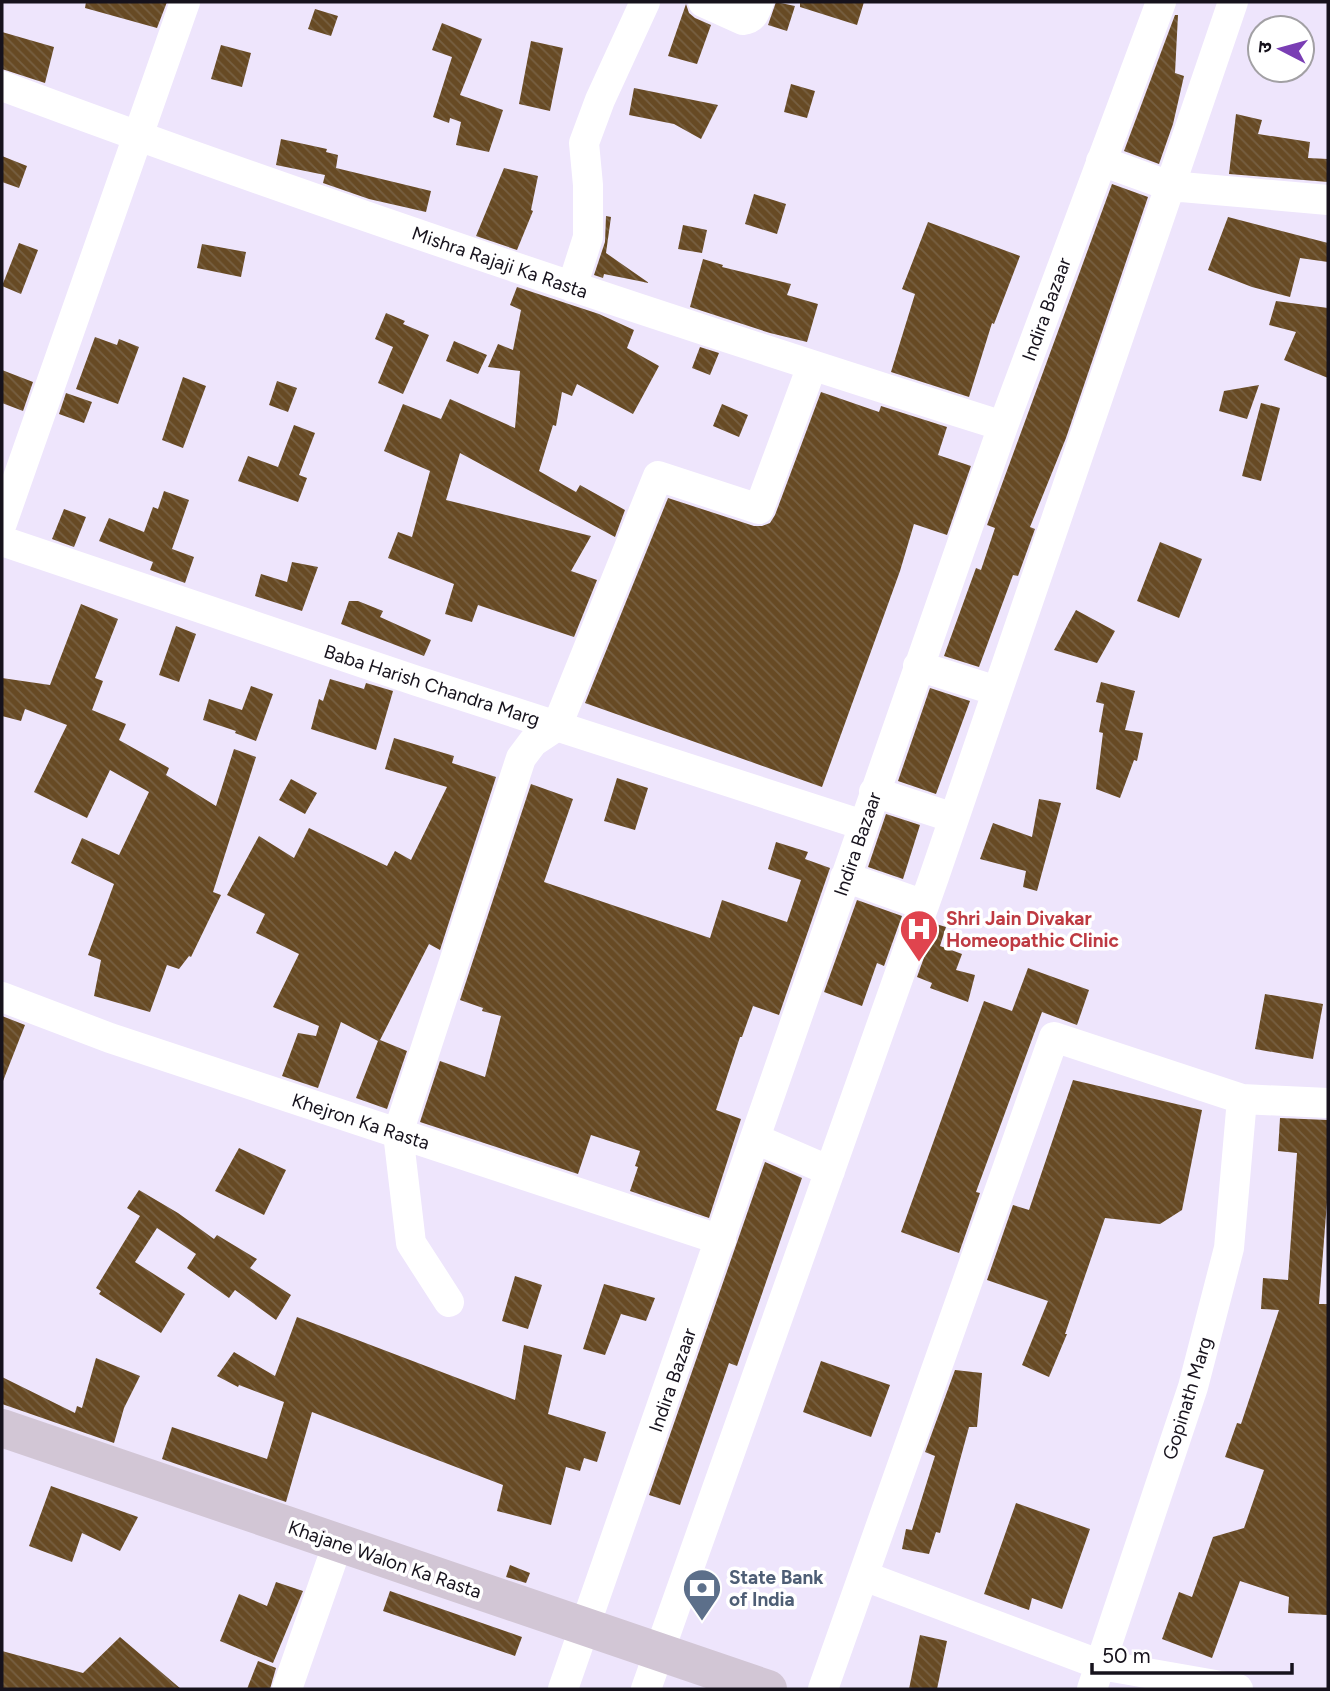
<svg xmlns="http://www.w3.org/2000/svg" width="1330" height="1691" viewBox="0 0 1330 1691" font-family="Figtree,'Noto Sans Devanagari',sans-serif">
	<defs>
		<pattern id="building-back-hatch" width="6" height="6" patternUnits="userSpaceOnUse" patternTransform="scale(1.75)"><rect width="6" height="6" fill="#674a24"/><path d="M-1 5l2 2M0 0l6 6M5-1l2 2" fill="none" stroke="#776042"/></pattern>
	</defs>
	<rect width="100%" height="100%" fill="#eee5fc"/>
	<path fill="url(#building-back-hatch)" d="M 86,2 L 167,2 L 157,28 L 85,8 Z
		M 776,2 L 795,6 L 787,31 L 768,25 Z
		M 800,2 L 864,2 L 857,25 L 800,7 Z
		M 686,4 L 689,13 L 695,18 L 711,25 L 697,64 L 668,56 Z
		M 315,9 L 338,16 L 331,36 L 308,29 Z
		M 1175,15 L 1178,15 L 1175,73 L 1184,76 L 1173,124 L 1159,164 L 1124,151 Z
		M 442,23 L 482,39 L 460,95 L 503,110 L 489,152 L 456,145 L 461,122 L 450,118 L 449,123 L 433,117 L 452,57 L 432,50 Z
		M 2,32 L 54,47 L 45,83 L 2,69 Z
		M 531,41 L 563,48 L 550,111 L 519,104 Z
		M 221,45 L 251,53 L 242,87 L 211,79 Z
		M 791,84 L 815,91 L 807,118 L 784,112 Z
		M 634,88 L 718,105 L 701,139 L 674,124 L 629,115 Z
		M 1236,114 L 1262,120 L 1258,134 L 1310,142 L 1308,158 L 1328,159 L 1328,182 L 1229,174 Z
		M 281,139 L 327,149 L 326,152 L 338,155 L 336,168 L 431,191 L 426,212 L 369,199 L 323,183 L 325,175 L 276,165 Z
		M 2,156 L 27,166 L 19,188 L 2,182 Z
		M 504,168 L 538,176 L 531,210 L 533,211 L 517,250 L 476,236 Z
		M 1112,184 L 1148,197 L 1066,438 L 1030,527 L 1035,529 L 1018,576 L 1013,575 L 979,667 L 944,656 L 976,568 L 981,570 L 995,528 L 987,525 Z
		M 754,194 L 786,204 L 777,234 L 745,224 Z
		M 606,216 L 611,217 L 606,253 L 649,283 L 604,274 L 603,278 L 594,275 L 605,242 Z
		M 1228,217 L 1328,243 L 1328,262 L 1300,258 L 1290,297 L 1252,287 L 1208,270 Z
		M 928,222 L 1020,256 L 994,324 L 992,323 L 969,397 L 891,372 L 915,294 L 902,289 Z
		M 683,225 L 707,230 L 702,253 L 678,249 Z
		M 19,243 L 38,250 L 21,294 L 2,286 Z
		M 202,244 L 246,252 L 241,277 L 197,268 Z
		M 703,259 L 723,265 L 722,267 L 791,284 L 787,295 L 818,304 L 807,342 L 770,333 L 690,307 Z
		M 517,287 L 599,314 L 634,330 L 627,348 L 659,366 L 633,414 L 577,384 L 572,396 L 562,392 L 556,426 L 553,425 L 539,471 L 576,492 L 580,485 L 625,510 L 615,537 L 460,453 L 446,500 L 591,536 L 571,571 L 597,580 L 574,637 L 478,605 L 472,622 L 445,614 L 454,584 L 388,558 L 398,532 L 412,537 L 430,471 L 384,451 L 403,404 L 441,419 L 450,399 L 515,428 L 520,371 L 488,367 L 498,344 L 513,350 L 521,310 L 510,305 Z
		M 1276,301 L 1328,308 L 1328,378 L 1284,360 L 1296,332 L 1269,325 Z
		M 386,313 L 405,321 L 403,324 L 429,335 L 403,394 L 378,383 L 393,347 L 375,339 Z
		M 95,337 L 117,345 L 119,339 L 139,347 L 118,404 L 76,389 Z
		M 454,341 L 487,355 L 478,374 L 446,361 Z
		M 700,347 L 719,353 L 710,375 L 692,368 Z
		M 2,370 L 33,382 L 23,411 L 2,403 Z
		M 183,377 L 206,386 L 183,448 L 162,440 Z
		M 277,381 L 297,388 L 288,412 L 269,405 Z
		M 1259,385 L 1247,419 L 1219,411 L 1224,391 Z
		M 821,392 L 879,412 L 881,406 L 947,427 L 938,455 L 971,466 L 947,535 L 914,524 L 900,571 L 822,787 L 585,703 L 668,498 L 754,526 L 762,526 L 770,523 L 775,515 Z
		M 66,393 L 92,402 L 84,423 L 59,414 Z
		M 1261,403 L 1280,408 L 1261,481 L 1242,476 Z
		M 722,404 L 748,415 L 739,437 L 713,426 Z
		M 294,425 L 315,433 L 299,475 L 307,478 L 298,502 L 238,481 L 248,456 L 278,467 Z
		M 164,491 L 189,500 L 172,549 L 194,557 L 185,583 L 150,570 L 153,562 L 99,541 L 109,518 L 144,532 L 153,507 L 158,509 Z
		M 64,509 L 86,517 L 74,547 L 52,539 Z
		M 1160,542 L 1202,559 L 1179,618 L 1137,601 Z
		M 292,562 L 318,567 L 302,611 L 255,596 L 261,574 L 287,582 Z
		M 349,601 L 358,601 L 383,611 L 380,617 L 431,640 L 424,656 L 341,624 Z
		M 81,604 L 118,619 L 95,678 L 103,681 L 92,710 L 126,724 L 119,740 L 169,768 L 166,775 L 216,806 L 234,749 L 256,757 L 213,892 L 221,895 L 191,957 L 189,956 L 179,969 L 167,965 L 150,1012 L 94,996 L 101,960 L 88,955 L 114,884 L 71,863 L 82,838 L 119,855 L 149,792 L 110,770 L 87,818 L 34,792 L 67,725 L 25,709 L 21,721 L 2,716 L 2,678 L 50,685 Z
		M 1076,610 L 1115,631 L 1097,663 L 1054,650 Z
		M 176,626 L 196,634 L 179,682 L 159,675 Z
		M 330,679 L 364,689 L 366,683 L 393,691 L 376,750 L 311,729 L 319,699 L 323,701 Z
		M 1101,682 L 1135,691 L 1125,730 L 1143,733 L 1137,761 L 1134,760 L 1120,798 L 1096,789 L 1103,733 L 1099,732 L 1104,704 L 1096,702 Z
		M 251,686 L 273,694 L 256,741 L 235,733 L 236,731 L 203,720 L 209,699 L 242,710 Z
		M 930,688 L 970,701 L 936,794 L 898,781 Z
		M 394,738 L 454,756 L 452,763 L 496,777 L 440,950 L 429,944 L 380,1040 L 407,1051 L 387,1109 L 356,1098 L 378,1041 L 341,1022 L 318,1088 L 282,1076 L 298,1033 L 316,1036 L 319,1026 L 273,1007 L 299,954 L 256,933 L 265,914 L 227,895 L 259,836 L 294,858 L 309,828 L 387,866 L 395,851 L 411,860 L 447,787 L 385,769 Z
		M 617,778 L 648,788 L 635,830 L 604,821 Z
		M 291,779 L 317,793 L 305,814 L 279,800 Z
		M 531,784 L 573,799 L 544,882 L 710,938 L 722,900 L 787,922 L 801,880 L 768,869 L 776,842 L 808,852 L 805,859 L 830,868 L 779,1015 L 753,1006 L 742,1037 L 740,1037 L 716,1110 L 741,1119 L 709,1218 L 630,1191 L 638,1167 L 635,1166 L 640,1151 L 591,1135 L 578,1174 L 420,1122 L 440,1061 L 485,1077 L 501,1016 L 482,1011 L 483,1008 L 460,1000 Z
		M 1039,799 L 1061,803 L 1037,891 L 1023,887 L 1026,871 L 980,859 L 993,823 L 1032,837 Z
		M 886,814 L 920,825 L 903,879 L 868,867 Z
		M 857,900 L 902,916 L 884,966 L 877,963 L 862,1006 L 824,992 Z
		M 936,924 L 946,927 L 940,946 L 962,954 L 956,970 L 975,975 L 968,1002 L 930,988 L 932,983 L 917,977 Z
		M 1028,968 L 1089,990 L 1077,1025 L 1042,1012 L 976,1192 L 980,1193 L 959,1253 L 901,1232 L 984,1001 L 1012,1011 Z
		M 1265,994 L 1323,1004 L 1313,1059 L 1255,1049 Z
		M 2,1016 L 25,1025 L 3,1081 L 2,1080 Z
		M 1073,1080 L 1202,1110 L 1182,1210 L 1160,1224 L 1105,1218 L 1065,1334 L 1067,1334 L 1049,1377 L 1022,1365 L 1048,1301 L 987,1280 L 1013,1205 L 1029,1210 Z
		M 1280,1118 L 1328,1120 L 1328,1189 L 1319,1304 L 1328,1304 L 1328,1615 L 1288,1613 L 1289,1597 L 1240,1581 L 1212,1658 L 1162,1639 L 1179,1592 L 1192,1597 L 1213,1537 L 1244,1528 L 1264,1470 L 1225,1457 L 1237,1423 L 1241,1424 L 1279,1310 L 1261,1309 L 1263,1278 L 1288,1280 L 1297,1153 L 1278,1151 Z
		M 239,1148 L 286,1170 L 264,1215 L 215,1191 Z
		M 765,1162 L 802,1178 L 737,1366 L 729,1363 L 680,1505 L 649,1495 Z
		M 139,1190 L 178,1213 L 214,1239 L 217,1235 L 257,1259 L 250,1268 L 291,1295 L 276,1320 L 235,1290 L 229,1298 L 187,1268 L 196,1254 L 157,1228 L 135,1262 L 185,1294 L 161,1333 L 99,1294 L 101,1291 L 96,1288 L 140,1216 L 127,1208 Z
		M 515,1276 L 542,1285 L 528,1329 L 502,1321 Z
		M 604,1284 L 655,1298 L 646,1321 L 621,1314 L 605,1355 L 583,1349 Z
		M 297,1317 L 515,1400 L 524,1345 L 562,1355 L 548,1414 L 606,1432 L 597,1462 L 584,1458 L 580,1471 L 566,1467 L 551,1525 L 497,1511 L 503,1485 L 312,1412 L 286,1502 L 162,1459 L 172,1427 L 267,1459 L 284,1402 L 239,1385 L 238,1387 L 217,1376 L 234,1352 L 275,1376 Z
		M 96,1358 L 140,1376 L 124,1408 L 114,1443 L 2,1404 L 2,1377 L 75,1413 L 77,1406 L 82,1408 Z
		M 821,1361 L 890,1385 L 871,1437 L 803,1412 Z
		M 955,1370 L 982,1373 L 977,1427 L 969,1427 L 940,1533 L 936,1532 L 929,1554 L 902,1549 L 906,1529 L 912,1530 L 935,1456 L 925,1452 Z
		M 51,1486 L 138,1517 L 120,1551 L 82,1533 L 72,1562 L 29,1546 Z
		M 1016,1503 L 1090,1529 L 1062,1609 L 1032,1598 L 1029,1610 L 984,1594 Z
		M 510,1565 L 530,1573 L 526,1583 L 506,1577 Z
		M 276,1582 L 303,1591 L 273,1663 L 220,1641 L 239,1594 L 267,1606 Z
		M 390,1591 L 522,1637 L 515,1656 L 383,1611 Z
		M 920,1635 L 947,1641 L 937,1689 L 909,1689 Z
		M 120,1637 L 181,1689 L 2,1689 L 2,1651 L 83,1673 Z
		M 258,1661 L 276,1668 L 270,1689 L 247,1689 Z"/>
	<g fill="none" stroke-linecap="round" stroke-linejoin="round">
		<path stroke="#fff" stroke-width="30" d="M 703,2 L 743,20 C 754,19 755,11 759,2
			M 2,86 C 332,209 667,320 1003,426
			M 1101,161 L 1170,186 L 1328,200
			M 572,287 L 588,237 L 588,185 L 584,143 L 600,100 L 645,2
			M 2,523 L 185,2
			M 2,541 L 417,681 L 863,825
			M 918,666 L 997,691
			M 874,792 L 954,818
			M 845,877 L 924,905
			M 2,997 L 110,1038 L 721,1240
			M 756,1139 L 830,1171
			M 449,1302 L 411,1243 L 398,1133 L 521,758 L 533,742 L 557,726 L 658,476 L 759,509 L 812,366
			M 864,1576 L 1101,1665 L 1238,1689
			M 287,1689 L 338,1543
			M 563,1689 L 1003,426 L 1161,2
			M 646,1689 L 934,877 L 1233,2
			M 823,1689 L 1054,1037 L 1242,1099 L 1328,1103
			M 1092,1689 L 1193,1387 L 1229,1248 L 1242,1099"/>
		<path stroke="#d2c6d5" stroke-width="38" d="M 2,1428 L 768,1689"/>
	</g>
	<defs>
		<g id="hospital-pin" transform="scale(2.0125)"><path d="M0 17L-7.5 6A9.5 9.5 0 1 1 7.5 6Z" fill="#e0444e" stroke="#fff"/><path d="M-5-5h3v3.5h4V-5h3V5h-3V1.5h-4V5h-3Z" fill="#fff"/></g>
		<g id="bank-pin" transform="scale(2.0125)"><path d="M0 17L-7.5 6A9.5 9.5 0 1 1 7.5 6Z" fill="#5c6f8a" stroke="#fff"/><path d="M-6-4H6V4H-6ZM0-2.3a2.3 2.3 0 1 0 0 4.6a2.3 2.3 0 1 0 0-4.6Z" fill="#fff"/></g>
	</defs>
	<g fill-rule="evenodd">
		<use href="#hospital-pin" x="919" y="929"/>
		<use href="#bank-pin" x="702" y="1588"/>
	</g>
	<g text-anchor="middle" stroke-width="7" stroke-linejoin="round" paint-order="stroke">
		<g font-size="19" fill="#16121c" stroke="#fff">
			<text transform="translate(500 262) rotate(19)" y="7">Mishra Rajaji Ka Rasta</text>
			<text transform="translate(1046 309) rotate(-70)" y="7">Indira Bazaar</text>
			<text transform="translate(432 685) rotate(18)" y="7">Baba Harish Chandra Marg</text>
			<text transform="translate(857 844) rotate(-71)" y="7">Indira Bazaar</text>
			<text transform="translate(361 1121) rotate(18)" y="7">Khejron Ka Rasta</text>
			<text transform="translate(672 1380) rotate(-71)" y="7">Indira Bazaar</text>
			<text transform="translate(1187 1398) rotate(-73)" y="7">Gopinath Marg</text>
			<text transform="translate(385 1559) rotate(19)" y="7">Khajane Walon Ka Rasta</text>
		</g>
		<g font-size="19" font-weight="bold" fill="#be3a42" stroke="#fff" text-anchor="start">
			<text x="946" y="925">Shri Jain Divakar<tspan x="946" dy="22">Homeopathic Clinic</tspan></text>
		</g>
		<g font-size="19" font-weight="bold" fill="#4e5e75" stroke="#fff" text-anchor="start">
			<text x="729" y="1584">State Bank<tspan x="729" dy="22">of India</tspan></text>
		</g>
	</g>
	<rect width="1330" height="1691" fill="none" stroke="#16121c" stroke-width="7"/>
	<g transform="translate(1281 49) rotate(276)"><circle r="33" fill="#ffffff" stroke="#a2a0a4" stroke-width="2"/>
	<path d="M0-5L12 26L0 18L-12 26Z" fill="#7a3eb4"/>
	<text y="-10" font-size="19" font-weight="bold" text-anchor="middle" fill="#16121c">उ</text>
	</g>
	<path d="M1092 1663v10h200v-10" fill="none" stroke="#16121c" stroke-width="3.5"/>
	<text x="1102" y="1663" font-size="21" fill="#16121c" stroke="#ffffff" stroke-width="5" paint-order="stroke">50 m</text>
</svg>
